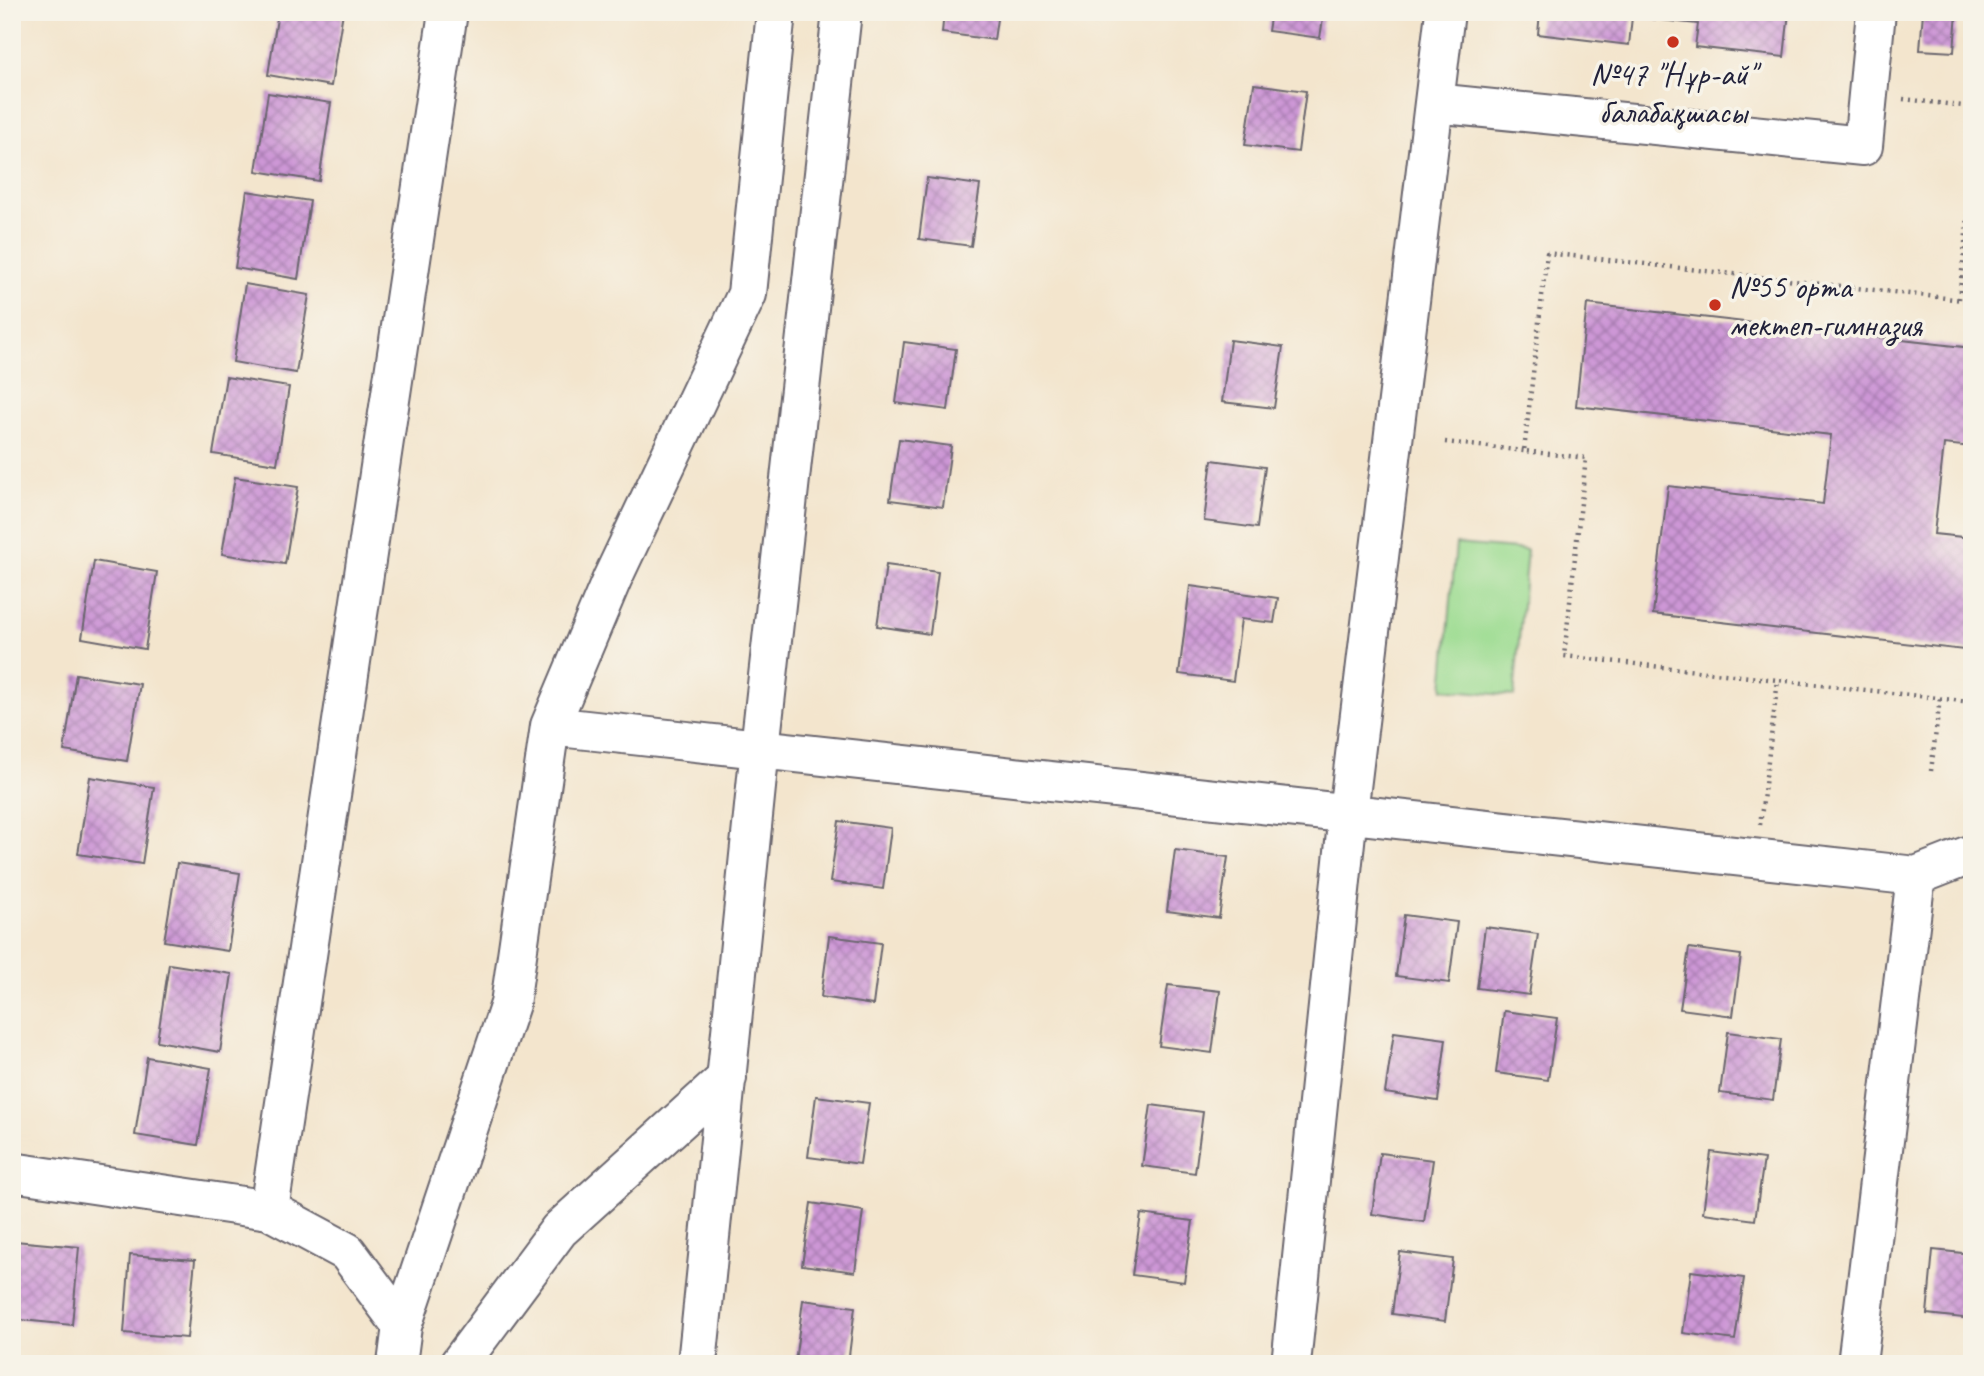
<svg xmlns="http://www.w3.org/2000/svg" width="1984" height="1376" viewBox="0 0 1984 1376" font-family="Caveat,sans-serif">
	<defs>
		<pattern id="building-cross-hatch" width="8" height="8" patternUnits="userSpaceOnUse" patternTransform="scale(1.75)"><rect width="8" height="8" fill="#cd97d6"/><path d="M0 0l8 8M0 8l8-8" fill="none" stroke="#a67baf"/></pattern>
	</defs>
	<rect width="100%" height="100%" fill="#f7f3e8"/>
	<filter id="ink" filterUnits="userSpaceOnUse"><feTurbulence type="fractalNoise" baseFrequency=".0143" numOctaves="2"/><feDisplacementMap in="SourceGraphic" scale="14" xChannelSelector="R" yChannelSelector="G"/><feConvolveMatrix kernelMatrix="1 2 1 2 8 2 1 2 1" color-interpolation-filters="sRGB"/></filter>
	<filter id="wash" filterUnits="userSpaceOnUse"><feTurbulence type="fractalNoise" baseFrequency=".00686" numOctaves="4" result="noise"/><feDisplacementMap in="SourceGraphic" scale="28" xChannelSelector="R" yChannelSelector="G"/><feGaussianBlur stdDeviation="1.57" result="paint"/><feColorMatrix in="noise" values="0 0 0 0 0 0 0 0 0 0 0 0 0 0 0 0 0 1.4 0 .05"/><feComposite in="paint" operator="in"/></filter>
	<g filter="url(#wash)">
		<rect width="100%" height="100%" fill="#f3e5cd"/>
		<path fill="#9cdc91" stroke="#5f7f66" stroke-width="2" d="M 1456,544 L 1527,550 L 1514,696 L 1443,689 Z"/>
		<g id="blocks">
			<path fill="url(#building-cross-hatch)" d="M 278,12 L 343,12 L 331,86 L 268,75 Z
				M 944,12 L 998,12 L 994,40 L 942,33 Z
				M 1271,12 L 1324,12 L 1320,38 L 1268,31 Z
				M 1540,12 L 1789,12 L 1784,57 L 1695,47 L 1698,24 L 1632,17 L 1629,45 L 1538,34 Z
				M 1923,12 L 1957,12 L 1954,52 L 1920,50 Z
				M 1254,84 L 1306,91 L 1298,152 L 1245,145 Z
				M 268,93 L 331,103 L 319,181 L 256,171 Z
				M 927,178 L 980,185 L 971,246 L 919,239 Z
				M 247,191 L 310,201 L 298,279 L 235,268 Z
				M 245,284 L 309,295 L 296,373 L 233,362 Z
				M 1587,304 L 1972,348 L 1972,447 L 1944,444 L 1934,534 L 1972,538 L 1972,651 L 1653,614 L 1668,486 L 1823,504 L 1831,435 L 1576,406 Z
				M 1230,340 L 1283,347 L 1274,408 L 1222,402 Z
				M 904,342 L 956,349 L 948,410 L 896,403 Z
				M 226,377 L 289,387 L 277,464 L 213,454 Z
				M 899,439 L 951,446 L 943,507 L 890,500 Z
				M 1212,460 L 1265,467 L 1257,528 L 1204,521 Z
				M 235,477 L 298,487 L 285,564 L 222,554 Z
				M 94,561 L 157,572 L 145,649 L 82,638 Z
				M 886,565 L 938,572 L 930,634 L 877,626 Z
				M 1190,586 L 1278,598 L 1274,623 L 1241,619 L 1233,681 L 1179,674 Z
				M 76,674 L 140,684 L 127,761 L 64,751 Z
				M 90,777 L 154,787 L 142,864 L 78,854 Z
				M 839,821 L 891,828 L 883,889 L 830,882 Z
				M 1175,850 L 1228,857 L 1219,918 L 1167,911 Z
				M 177,863 L 240,873 L 228,951 L 164,941 Z
				M 1404,915 L 1457,922 L 1449,983 L 1396,976 Z
				M 1485,927 L 1538,934 L 1529,995 L 1477,988 Z
				M 829,936 L 881,943 L 873,1005 L 821,997 Z
				M 1689,948 L 1741,955 L 1733,1016 L 1680,1009 Z
				M 169,964 L 232,974 L 220,1052 L 157,1041 Z
				M 1168,985 L 1220,991 L 1212,1053 L 1159,1046 Z
				M 1504,1011 L 1557,1018 L 1548,1080 L 1496,1073 Z
				M 1394,1032 L 1446,1039 L 1438,1101 L 1385,1093 Z
				M 1728,1032 L 1781,1039 L 1773,1100 L 1720,1093 Z
				M 147,1057 L 211,1068 L 198,1145 L 135,1135 Z
				M 816,1096 L 869,1103 L 860,1164 L 808,1157 Z
				M 1151,1105 L 1203,1112 L 1195,1173 L 1142,1166 Z
				M 1711,1152 L 1764,1159 L 1755,1220 L 1703,1213 Z
				M 1380,1153 L 1433,1160 L 1424,1222 L 1372,1214 Z
				M 811,1203 L 863,1211 L 855,1272 L 802,1265 Z
				M 1141,1214 L 1193,1221 L 1184,1282 L 1132,1275 Z
				M 15,1241 L 79,1247 L 72,1325 L 12,1319 Z
				M 1933,1250 L 1972,1254 L 1972,1319 L 1927,1314 Z
				M 1400,1252 L 1453,1259 L 1445,1321 L 1392,1314 Z
				M 130,1255 L 195,1260 L 187,1338 L 124,1333 Z
				M 1691,1271 L 1744,1278 L 1735,1340 L 1683,1333 Z
				M 803,1300 L 855,1307 L 848,1364 L 795,1362 Z"/>
		</g>
	</g>
	<g filter="url(#ink)">
		<use href="#blocks" fill-opacity="0" stroke="#6b666e" stroke-width="2"/>
		<g fill="none" stroke-linecap="round" stroke-linejoin="round">
			<g stroke="#6b666e" stroke-width="42">
				<path id="minor" d="M 1434,103 L 1863,146 L 1876,12
					M 550,726 L 1916,876
					M 12,1172 L 269,1210 L 347,1252 L 402,1326 L 397,1364
					M 269,1210 L 448,12
					M 402,1326 L 510,1004 L 550,726 L 612,579 L 747,294 L 776,12
					M 459,1364 L 559,1230 L 727,1078
					M 697,1364 L 760,748 L 842,12
					M 1291,1364 L 1348,813 L 1445,12
					M 1857,1364 L 1916,876 L 1972,854"/>
			</g>
			<path stroke="#6b666e" stroke-width="4.5" stroke-dasharray="2 5" stroke-linecap="butt" d="M 1903,99 L 1972,107
				M 1959,299 L 1972,178
				M 1972,301 L 1547,253 L 1524,451 L 1586,458 L 1564,656 L 1972,702
				M 1445,442 L 1524,451
				M 1931,771 L 1940,698
				M 1760,825 L 1778,680"/>
			<use href="#minor" stroke="#fff" stroke-width="38"/>
		</g>
	</g>
	<g fill="#c8321e" stroke="#f7f3e8" stroke-width="2.5">
		<circle cx="1673" cy="42" r="7"/>
		<circle cx="1715" cy="305" r="7"/>
	</g>
	<g text-anchor="middle" stroke-width="7" stroke-linejoin="round" paint-order="stroke">
		<g font-size="33" fill="#22223b" stroke="#f7f3e8">
			<text x="1673" y="85">№47 "Нұр-ай"<tspan x="1673" dy="38">балабақшасы</tspan></text>
			<text x="1729" y="298" text-anchor="start">№55 орта<tspan x="1729" dy="38">мектеп-гимназия</tspan></text>
		</g>
	</g>
	<rect width="1984" height="1376" fill="none" stroke="#f7f3e8" stroke-width="42"/>
</svg>
